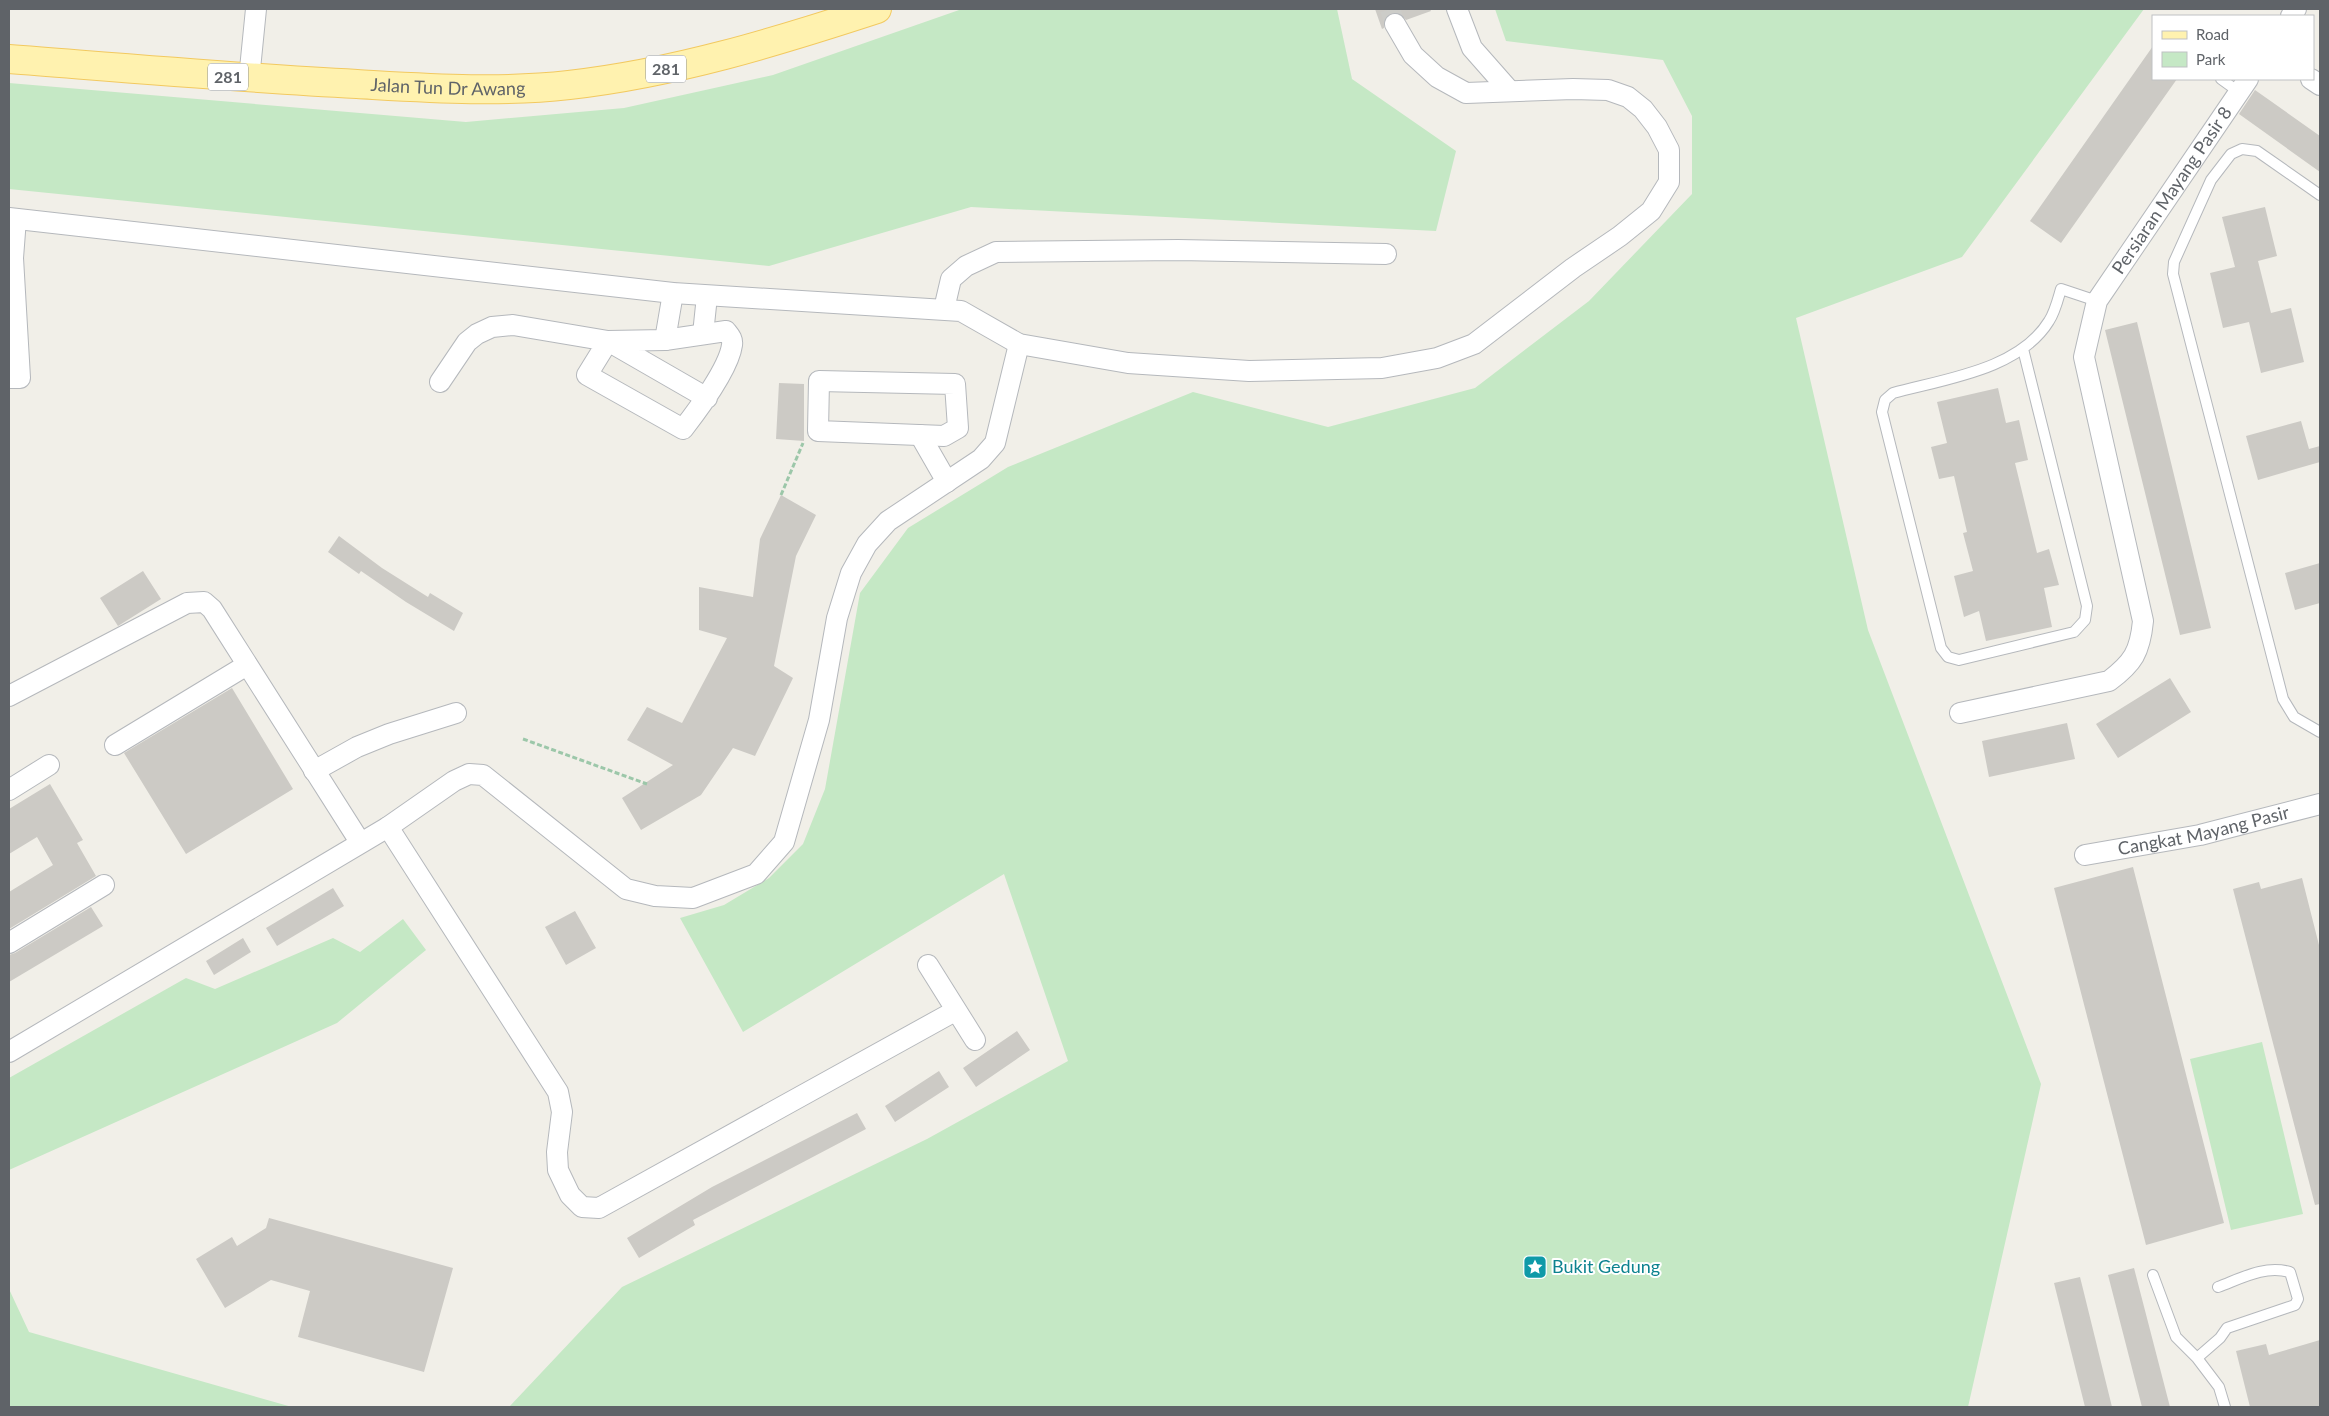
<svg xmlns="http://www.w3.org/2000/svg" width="2329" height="1416" viewBox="0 0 2329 1416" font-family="Lato,sans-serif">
	<rect width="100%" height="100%" fill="#f1efe8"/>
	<path fill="#c5e8c5" d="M 962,9 L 1337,9 L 1352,79 L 1456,151 L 1436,231 L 971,207 L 769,266 L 9,189 L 9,83 L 466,122 L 624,108 L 773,75 Z
		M 1495,9 L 2144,9 L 1962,257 L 1796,318 L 1868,630 L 2041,1084 L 1968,1407 L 509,1407 L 622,1287 L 927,1139 L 1068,1061 L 1004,874 L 743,1032 L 680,918 L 724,905 L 769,878 L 803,844 L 825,789 L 860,593 L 908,528 L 1008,467 L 1193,392 L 1328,427 L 1475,388 L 1589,301 L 1692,194 L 1692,116 L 1663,60 L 1506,41 Z
		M 403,919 L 426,950 L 337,1023 L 9,1170 L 9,1078 L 186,978 L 215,989 L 333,938 L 360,952 Z
		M 2262,1042 L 2303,1214 L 2231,1230 L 2190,1059 Z
		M 9,1289 L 29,1332 L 292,1407 L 9,1407 Z"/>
	<path fill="#cccac5" d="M 1375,9 L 1430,9 L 1431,11 L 1406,20 L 1400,14 L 1389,14 L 1385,19 L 1384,28 L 1382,29 Z
		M 2153,46 L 2153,79 L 2177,79 L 2061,243 L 2030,221 Z
		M 2255,90 L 2320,136 L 2320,172 L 2239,114 Z
		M 2265,207 L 2277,256 L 2258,261 L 2271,313 L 2291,308 L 2304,362 L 2261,373 L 2249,322 L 2223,328 L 2210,273 L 2235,267 L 2222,217 Z
		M 2137,322 L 2211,628 L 2180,635 L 2105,330 Z
		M 779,383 L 804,384 L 804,441 L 776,439 Z
		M 1998,388 L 2006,423 L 2019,420 L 2028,460 L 2015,463 L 2037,553 L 2049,549 L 2059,585 L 2044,588 L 2052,627 L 1986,641 L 1979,611 L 1964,617 L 1954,576 L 1973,571 L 1963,533 L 1967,532 L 1954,476 L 1939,479 L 1931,447 L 1947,443 L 1937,402 Z
		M 2301,421 L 2309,449 L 2320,446 L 2320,462 L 2258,480 L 2246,436 Z
		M 781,495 L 816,515 L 796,556 L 774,666 L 793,678 L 755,756 L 733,748 L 701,795 L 641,830 L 622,798 L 673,765 L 627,740 L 647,707 L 682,723 L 727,638 L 699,630 L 699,587 L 753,597 L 760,539 Z
		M 339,536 L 382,568 L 428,597 L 430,593 L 463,613 L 454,631 L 406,602 L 361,571 L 359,574 L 328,552 Z
		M 2320,563 L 2320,603 L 2295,610 L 2285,573 Z
		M 143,571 L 161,599 L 118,626 L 100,598 Z
		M 2170,678 L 2191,712 L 2118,758 L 2096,724 Z
		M 232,688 L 293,789 L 186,854 L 124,753 Z
		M 2067,723 L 2075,759 L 1989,777 L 1982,741 Z
		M 50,784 L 83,840 L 77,843 L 96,876 L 9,929 L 9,892 L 53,865 L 37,837 L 9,854 L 9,809 Z
		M 2133,867 L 2224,1223 L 2146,1245 L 2054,888 Z
		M 2302,878 L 2320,949 L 2320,1204 L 2315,1205 L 2233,889 L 2259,882 L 2261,889 Z
		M 333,888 L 344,906 L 277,946 L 266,928 Z
		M 91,907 L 103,926 L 9,982 L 9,955 L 15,953 Z
		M 575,911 L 596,948 L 566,965 L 545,927 Z
		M 243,938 L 251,952 L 214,975 L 206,961 Z
		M 1017,1031 L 1030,1050 L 976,1087 L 963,1068 Z
		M 939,1071 L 949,1087 L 895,1122 L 885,1106 Z
		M 857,1113 L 866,1129 L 693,1220 L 695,1225 L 639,1258 L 627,1238 L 712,1187 Z
		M 269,1218 L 453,1268 L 424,1372 L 298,1337 L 310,1291 L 271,1280 L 225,1308 L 196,1259 L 232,1237 L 237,1246 L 266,1228 Z
		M 2134,1268 L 2170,1407 L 2142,1407 L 2108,1275 Z
		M 2080,1277 L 2083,1289 L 2112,1407 L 2085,1407 L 2054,1283 Z
		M 2320,1340 L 2320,1407 L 2250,1407 L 2236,1351 L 2266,1344 L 2269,1355 Z"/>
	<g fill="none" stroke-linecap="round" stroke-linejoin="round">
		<path stroke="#ccccc8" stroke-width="20" stroke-dasharray="20 10" stroke-linecap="butt" d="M 1390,9 L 1395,24"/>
		<g stroke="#b5b8bc" stroke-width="12">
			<path id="service" d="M 2221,79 L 2239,92
				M 2320,195 L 2257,151 L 2242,149 L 2231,154 L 2211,180 L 2174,262 L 2173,274 L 2283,699 L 2294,717 L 2320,732
				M 2023,349 L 2087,606 L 2085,620 L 2074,632 L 1959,660 L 1948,657 L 1941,648 L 1882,412 L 1885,400 L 1893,393 C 1944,379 2019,370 2049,321 C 2055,312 2058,299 2061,289 L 2097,301
				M 2153,1275 L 2176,1337 L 2197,1358 L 2219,1387 L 2225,1407
				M 2197,1358 L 2220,1338 L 2227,1328 L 2286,1308 L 2295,1305 L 2298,1299 L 2290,1272 C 2264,1265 2242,1278 2218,1287"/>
		</g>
		<g stroke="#b5b8bc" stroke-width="22">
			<g id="minor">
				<path d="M 1457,9 L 1472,48 L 1509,90"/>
				<path d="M 2291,16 L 2296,9"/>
				<path d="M 249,79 L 256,9"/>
				<path d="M 2311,79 L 2320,85"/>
				<path d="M 9,218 L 673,293 L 961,311 L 1019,344 L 1128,363 L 1249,371 L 1382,368 L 1437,358 L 1474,344 L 1573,268 L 1620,236 L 1651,211 L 1669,182 L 1669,150 L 1657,127 L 1643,109 L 1628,97 L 1608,90 L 1573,89 L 1466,93 L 1437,77 L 1413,55 L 1395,24"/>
				<path d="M 944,309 L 951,279 L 966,266 L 996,252 L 1178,250 L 1386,254"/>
				<path d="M 703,334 L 707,296"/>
				<path d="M 665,340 L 673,293"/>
				<path d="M 9,378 L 20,378 L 13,258 L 16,219"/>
				<path d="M 819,381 L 955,384 L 958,428 L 944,436 L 818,431 Z"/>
				<path d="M 440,382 L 467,342 L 477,334 L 492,327 L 513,325 L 608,341 L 665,340 L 726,331 C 730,336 733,339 732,345 C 729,368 697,411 683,429 L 587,375 L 608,341 L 707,398"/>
				<path d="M 920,435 L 947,482"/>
				<path d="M 9,696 L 187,603 L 204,602 L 212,609 L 360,842"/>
				<path id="s1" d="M 1960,713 L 2109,681 C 2133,663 2140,652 2143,621 L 2084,357 L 2097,301 L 2248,79"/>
				<path d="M 115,745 L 247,665"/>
				<path d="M 314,771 L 357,747 L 389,734 L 456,713"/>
				<path d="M 9,790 L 49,765"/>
				<path d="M 388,827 L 558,1092 L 562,1112 L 557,1152 L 558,1170 L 570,1195 L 582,1207 L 599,1208 L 955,1011"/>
				<path id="s2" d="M 2085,855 L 2200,835 L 2320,804"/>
				<path d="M 9,943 L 104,885"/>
				<path d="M 928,965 L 975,1040"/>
				<path d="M 9,1052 L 388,827 L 454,781 L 469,774 L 483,775 L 626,889 L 655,896 L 693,898 L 756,874 L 784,842 L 819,720 L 837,618 L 851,573 L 867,544 L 888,521 L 981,459 L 995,443 L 1019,344"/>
			</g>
		</g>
		<g stroke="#f2c960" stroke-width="30">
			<g id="primary">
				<path id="s3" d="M 9,59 C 125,68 241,78 357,84 C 428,88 498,93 569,85 C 675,73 776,42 877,9"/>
			</g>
		</g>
		<path stroke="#9cc7a9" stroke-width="3" stroke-dasharray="5 2.5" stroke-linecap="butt" d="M 781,495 L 803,443
			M 523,739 L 647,784"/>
		<use href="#service" stroke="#fff" stroke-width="10"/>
		<use href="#minor" stroke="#fff" stroke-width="20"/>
		<use href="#primary" stroke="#fff2af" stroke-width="28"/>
	</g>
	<defs>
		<g id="sight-square" transform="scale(1.25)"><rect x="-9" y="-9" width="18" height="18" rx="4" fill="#0f9aa8" stroke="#fff"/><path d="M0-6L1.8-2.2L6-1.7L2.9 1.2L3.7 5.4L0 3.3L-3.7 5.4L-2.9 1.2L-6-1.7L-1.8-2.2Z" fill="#fff"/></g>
	</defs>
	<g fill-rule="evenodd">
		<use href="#sight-square" x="1535" y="1267"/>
	</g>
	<g text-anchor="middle" stroke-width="4" stroke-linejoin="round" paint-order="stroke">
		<g fill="#fff" stroke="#8f9295" stroke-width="1">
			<rect x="646" y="55.5" width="40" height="27" rx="4"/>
			<rect x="208" y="63.5" width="40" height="27" rx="4"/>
		</g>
		<g font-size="16" font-weight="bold" fill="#5f6368">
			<text x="666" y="75">281</text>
			<text x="228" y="83">281</text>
		</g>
		<g font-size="18" fill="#5f6368" stroke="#fff">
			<text dy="6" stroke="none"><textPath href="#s3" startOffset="440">Jalan Tun Dr Awang</textPath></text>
			<text dy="6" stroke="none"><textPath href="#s1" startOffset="686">Persiaran Mayang Pasir 8</textPath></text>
			<text dy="6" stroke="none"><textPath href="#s2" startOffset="121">Cangkat Mayang Pasir</textPath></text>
		</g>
		<g font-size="18" fill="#0d838f" stroke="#fff" text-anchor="start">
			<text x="1552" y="1273">Bukit Gedung</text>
		</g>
	</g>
	<rect width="2329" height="1416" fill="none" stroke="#5f6368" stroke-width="20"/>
	<rect x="2152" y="15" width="162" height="65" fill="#ffffff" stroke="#bfc1c3"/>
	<rect x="2162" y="31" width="25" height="8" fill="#fff2af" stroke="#bfc1c3"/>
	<text x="2196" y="40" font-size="15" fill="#5f6368">Road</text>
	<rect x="2162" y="52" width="25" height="15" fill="#c5e8c5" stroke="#bfc1c3"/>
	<text x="2196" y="65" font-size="15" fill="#5f6368">Park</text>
</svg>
